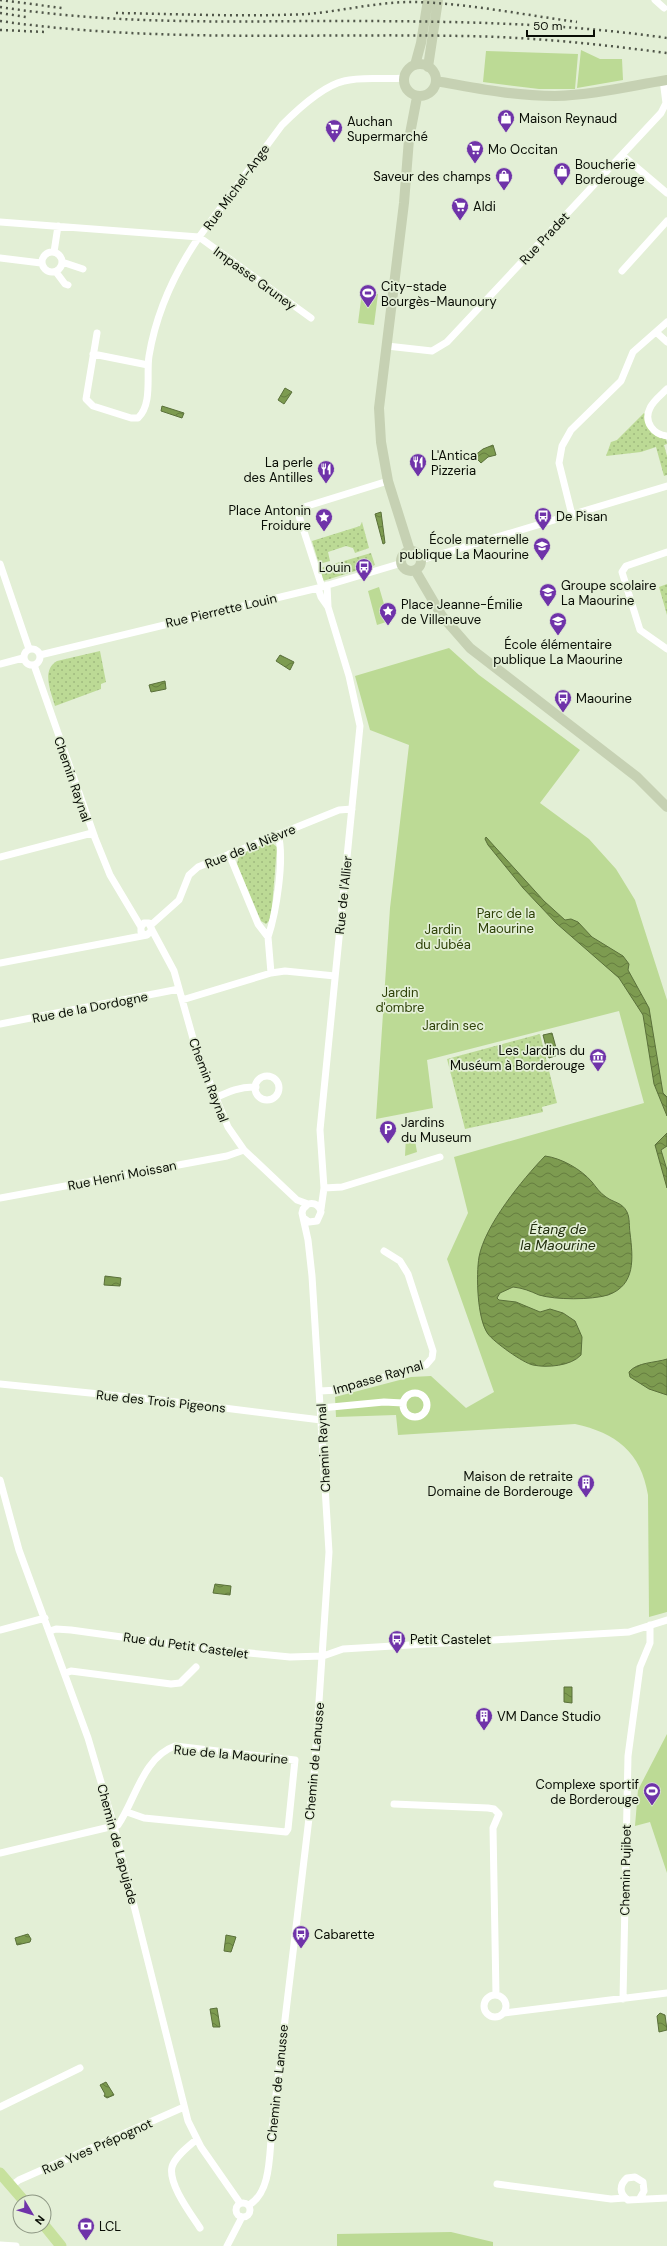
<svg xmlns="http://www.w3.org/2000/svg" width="667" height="2246" viewBox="0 0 667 2246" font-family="'DM Sans',sans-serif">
	<defs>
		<pattern id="grass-dots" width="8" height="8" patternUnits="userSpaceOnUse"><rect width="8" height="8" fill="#bcda95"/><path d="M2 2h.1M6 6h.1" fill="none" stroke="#a0ba7f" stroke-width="1.8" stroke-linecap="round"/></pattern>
		<pattern id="water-waves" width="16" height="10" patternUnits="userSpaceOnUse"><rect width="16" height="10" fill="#7d9b50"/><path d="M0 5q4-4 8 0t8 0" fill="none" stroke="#657d40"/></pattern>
	</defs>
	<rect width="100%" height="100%" fill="#e3efd6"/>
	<path fill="url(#grass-dots)" d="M 644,413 C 653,421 650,440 666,438 L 667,444 L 664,445 L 667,456 L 667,475 L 664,476 L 656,447 L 641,452 L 606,456 L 611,442 L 617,440 Z
		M 362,522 L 369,548 L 355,553 L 353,548 L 346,546 L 328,552 L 330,561 L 319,564 L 312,541 L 360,526 Z
		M 371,553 L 375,565 L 323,581 L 320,568 Z
		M 667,584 L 667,615 L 659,587 Z
		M 100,651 L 106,682 L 101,684 L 101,689 L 55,706 C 51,692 41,670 57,661 Z
		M 268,842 L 272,843 L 277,847 L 271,919 L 266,924 L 261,921 L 237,864 L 239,855 Z
		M 540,1034 L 557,1103 L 542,1107 L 543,1112 L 465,1129 L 447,1059 Z"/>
	<path fill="#bcda95" d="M 581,50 L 600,59 L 622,59 L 623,80 L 577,88 Z
		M 486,51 L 578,54 L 575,89 L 539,89 L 483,82 Z
		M 362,292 L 378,294 L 374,325 L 358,323 Z
		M 379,587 L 389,621 L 377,625 L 368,591 Z
		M 449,648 L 479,675 L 580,750 L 540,803 L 589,839 L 616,869 L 635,900 L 667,1000 L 667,1612 L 649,1617 L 648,1495 C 641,1452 616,1433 575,1424 L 398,1435 L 396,1415 L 336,1417 L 335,1397 L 411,1377 L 431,1376 L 466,1408 L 494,1392 L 447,1259 L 468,1213 L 454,1157 L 644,1103 L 619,1011 L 427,1060 L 433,1108 L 376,1119 L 390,908 L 409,745 L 370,730 L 355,676 Z
		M 414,1135 L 417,1152 L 405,1156 L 406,1136 Z
		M 667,1734 L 667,1873 L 650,1822 L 635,1826 L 638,1790 Z
		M 451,2232 L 493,2242 L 493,2246 L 337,2246 L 337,2234 Z"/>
	<path fill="url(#water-waves)" stroke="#5a703a" d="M 285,388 L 292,392 L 284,404 L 278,400 Z
		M 162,406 L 184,413 L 182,418 L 161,411 Z
		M 493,445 L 496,455 L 488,457 L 481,463 L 474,456 L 483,449 Z
		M 381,512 L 385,543 L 383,544 L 375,514 Z
		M 280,655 L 294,662 L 290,670 L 276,661 Z
		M 165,681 L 166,689 L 151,692 L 149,685 Z
		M 486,837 L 544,901 L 565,920 L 571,919 L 578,922 L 592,937 L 623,956 L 629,964 L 628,970 L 649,1008 L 663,1093 L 667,1097 L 667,1116 L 654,1084 L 643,1015 L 619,978 L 556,923 L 523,888 L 488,845 L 485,839 Z
		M 552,1033 L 558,1055 L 549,1058 L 543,1035 Z
		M 667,1133 L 667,1146 L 661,1150 L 667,1170 L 667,1188 L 655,1145 Z
		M 545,1156 C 561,1158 581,1169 592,1182 C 596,1187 600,1193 606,1197 C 614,1203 622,1202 627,1212 C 630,1218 629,1227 630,1233 C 633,1258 636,1285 608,1295 C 591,1300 556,1300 539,1295 C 530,1291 523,1288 513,1287 L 500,1293 L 497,1298 L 499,1300 L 516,1302 L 540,1312 L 550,1309 L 563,1313 L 575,1321 L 579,1330 L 582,1337 L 581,1355 C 571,1366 547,1368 533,1365 C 523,1363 494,1342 488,1334 C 477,1319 476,1275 479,1257 C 485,1225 522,1180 545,1156 Z
		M 105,1276 L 121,1278 L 120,1286 L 104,1285 Z
		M 667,1359 L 667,1395 L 649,1389 L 630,1377 L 629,1372 C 637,1362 655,1363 667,1359 Z
		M 215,1584 L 231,1586 L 230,1595 L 213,1593 Z
		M 564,1687 L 572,1687 L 572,1703 L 564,1702 Z
		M 28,1934 L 31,1939 L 30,1942 L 17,1945 L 15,1938 Z
		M 226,1935 L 236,1937 L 231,1952 L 224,1951 Z
		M 217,2008 L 220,2027 L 213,2027 L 210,2009 Z
		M 660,2013 L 665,2015 L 667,2030 L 659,2032 L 657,2016 Z
		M 106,2082 L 114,2095 L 107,2098 L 104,2096 L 105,2094 L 100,2085 Z"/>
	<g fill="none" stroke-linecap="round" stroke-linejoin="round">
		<path stroke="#fff" stroke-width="7" d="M 655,0 L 664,8
			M 622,155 L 667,193
			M 0,222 L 199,237 L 282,125 C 297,110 322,86 344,81 C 363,76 384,80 403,78
			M42 262a10 10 0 1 1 20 0a10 10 0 1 1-20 0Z
			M 54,252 L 58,226
			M 0,258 L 41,263
			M 62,262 L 83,269
			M 622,271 L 667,221
			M 56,272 L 65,284 L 68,285
			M 656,332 L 667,342
			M 97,333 L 86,399 L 93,406 L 131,418 L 138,418 C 153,404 146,374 149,356 C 156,314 175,272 199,237 L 311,318
			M 387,346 L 432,351 L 447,342 L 661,113 L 666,103 L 663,80
			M 93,354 L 148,365
			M 667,389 C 661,395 653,401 650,408 C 643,422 654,435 667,436
			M 572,515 L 559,463 L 562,446 L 571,430 L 621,381 L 633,352 L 667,322
			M 667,552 L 626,566 L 622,572 L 640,630 L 667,649
			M 421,560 L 667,486
			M 0,564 L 29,649
			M 322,587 L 299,516 L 304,507 L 388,481
			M 318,588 L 321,597 L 328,607
			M24 657a8 8 0 1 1 16 0a8 8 0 1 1-16 0Z
			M 40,655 L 318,588 L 402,563
			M 0,664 L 23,658
			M 34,665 L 95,838 L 110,875 L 141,927
			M 229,854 L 258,924 L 268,937 L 271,973
			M 0,857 L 92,833
			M 151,925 L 179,900 L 189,875 L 198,867 L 339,810 L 352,809
			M 152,930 L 174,971 L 196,1049 L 228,1127 L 244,1150 L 297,1200 L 308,1204
			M 268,937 C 276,913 285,859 278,834
			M 0,963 L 147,935 L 152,930 L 149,923 L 144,923 L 141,927 L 141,932 L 145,935
			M 182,1000 L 271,973 L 285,971 L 335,976
			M 0,1024 L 179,989
			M255 1088a12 12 0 1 1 24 0a12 12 0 1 1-24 0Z
			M 215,1098 C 228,1092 241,1086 256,1087
			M 324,1188 L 342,1187 L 440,1157
			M 0,1198 L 227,1156 L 244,1150
			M 321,1209 L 324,1188 L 320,1130 L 360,726 L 349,676 L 328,607 L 327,585
			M 0,1384 L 160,1400 L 321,1420
			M 320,1391 L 338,1390 L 426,1365 L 432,1358 L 433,1351 L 408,1274 L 400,1261 L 384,1251
			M403 1405a12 12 0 1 1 24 0a12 12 0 1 1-24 0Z
			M 321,1408 L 384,1402 L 403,1403
			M 0,1480 L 19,1550 L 88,1738 L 114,1826 L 188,2121 L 201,2147 L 240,2203
			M 0,1630 L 45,1618
			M 50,1631 L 56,1629 L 71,1630 L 209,1649 L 290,1657 L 323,1656 L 343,1649 L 629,1632 L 667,1620
			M 66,1673 L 71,1671 L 171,1684 L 180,1683 L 196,1667
			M 394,1804 L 488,1808 L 494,1809 L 499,1814 L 493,1828 L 496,1995
			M 0,1853 L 118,1825 C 135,1801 143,1757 175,1746 L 295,1760 L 288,1829 L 286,1832 L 144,1818 L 127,1812
			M484 2006a11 11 0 1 1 22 0a11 11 0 1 1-22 0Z
			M 623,1999 L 628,1756 L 640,1667 L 650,1643 L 650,1625
			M 504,2013 L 667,1993
			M 0,2107 L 80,2068
			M 197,2139 C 189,2146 175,2156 172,2167 C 168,2184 191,2214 200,2228
			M 497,2184 L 611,2199 L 625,2198
			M 11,2186 L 19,2180 L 184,2107
			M 640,2198 L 644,2191 L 643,2182 L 635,2177 L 627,2178 C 619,2185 619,2194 628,2200 L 667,2198
			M236 2210a7 7 0 1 1 14 0a7 7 0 1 1-14 0Z
			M 249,2205 C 272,2192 269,2152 272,2129 L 314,1776 L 329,1552 L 312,1276 L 308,1240 L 302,1213 L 303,1209 L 308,1204 C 315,1202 320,1206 321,1212 L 317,1221 L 309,1222 L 305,1219
			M 0,2245 L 16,2246
			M 227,2246 L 242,2217"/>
		<path stroke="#c6d1b3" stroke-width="10" d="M404 80a16 16 0 1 1 32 0a16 16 0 1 1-32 0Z
			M 415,65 L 421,43 L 428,0
			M 428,67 L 438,0
			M 436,81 C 475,88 514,96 555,96 C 593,95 630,86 667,80
			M 410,551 L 388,481 L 381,442 L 379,408 L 404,203 L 409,139 L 417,97
			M401 561a10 10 0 1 1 20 0a10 10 0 1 1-20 0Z
			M 415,570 L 442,616 L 470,648 L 637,777 L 667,807"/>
		<path stroke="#c7e19d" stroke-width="11" d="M 0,2173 L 25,2202
			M 44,2225 L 61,2246"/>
		<path stroke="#505649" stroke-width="2.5" stroke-dasharray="2 4" stroke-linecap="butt" d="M 0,0 L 62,8
			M 0,7 C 103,23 208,22 312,21 C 430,21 549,21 667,38
			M 0,13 L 26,17
			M 116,13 C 179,14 243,17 307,14 C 344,11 380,1 418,2 C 471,4 525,15 577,22
			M 0,21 C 154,43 308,33 463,36 C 531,37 599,44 667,53
			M 0,30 L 46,32"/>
	</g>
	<defs>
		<g id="shop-pin" transform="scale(0.9)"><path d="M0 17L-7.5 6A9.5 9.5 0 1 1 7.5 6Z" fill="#6f33a9" stroke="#e3efd6"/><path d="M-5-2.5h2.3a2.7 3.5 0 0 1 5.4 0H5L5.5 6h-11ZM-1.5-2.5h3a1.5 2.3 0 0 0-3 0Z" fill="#fff"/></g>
		<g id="supermarket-pin" transform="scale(0.9)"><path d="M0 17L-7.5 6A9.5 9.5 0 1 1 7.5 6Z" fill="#6f33a9" stroke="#e3efd6"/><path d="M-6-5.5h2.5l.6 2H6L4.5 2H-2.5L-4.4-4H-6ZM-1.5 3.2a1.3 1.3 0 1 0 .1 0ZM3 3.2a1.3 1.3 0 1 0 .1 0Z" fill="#fff"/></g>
		<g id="stadium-pin" transform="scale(0.9)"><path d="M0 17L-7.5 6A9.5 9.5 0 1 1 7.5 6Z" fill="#6f33a9" stroke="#e3efd6"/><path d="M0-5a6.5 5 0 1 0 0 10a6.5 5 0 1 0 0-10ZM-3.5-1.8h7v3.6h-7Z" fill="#fff"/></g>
		<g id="restaurant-pin" transform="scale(0.9)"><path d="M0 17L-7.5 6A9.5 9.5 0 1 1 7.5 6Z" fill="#6f33a9" stroke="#e3efd6"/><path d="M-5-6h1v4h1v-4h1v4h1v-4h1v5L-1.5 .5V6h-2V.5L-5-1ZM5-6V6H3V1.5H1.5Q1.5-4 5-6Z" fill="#fff"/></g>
		<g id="bus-pin" transform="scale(0.9)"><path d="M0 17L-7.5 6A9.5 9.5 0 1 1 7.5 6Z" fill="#6f33a9" stroke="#e3efd6"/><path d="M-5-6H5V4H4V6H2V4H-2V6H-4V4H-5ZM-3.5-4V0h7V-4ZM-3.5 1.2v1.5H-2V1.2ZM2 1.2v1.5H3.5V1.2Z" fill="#fff"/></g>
		<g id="sight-pin" transform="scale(0.9)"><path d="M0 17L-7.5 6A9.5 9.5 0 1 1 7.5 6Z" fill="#6f33a9" stroke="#e3efd6"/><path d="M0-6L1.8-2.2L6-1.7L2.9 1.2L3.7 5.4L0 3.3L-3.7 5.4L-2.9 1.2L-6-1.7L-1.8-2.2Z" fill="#fff"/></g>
		<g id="school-pin" transform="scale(0.9)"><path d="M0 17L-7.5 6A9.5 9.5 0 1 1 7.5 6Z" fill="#6f33a9" stroke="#e3efd6"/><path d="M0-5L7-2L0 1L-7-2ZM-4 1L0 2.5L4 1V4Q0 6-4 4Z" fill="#fff"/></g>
		<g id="museum-pin" transform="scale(0.9)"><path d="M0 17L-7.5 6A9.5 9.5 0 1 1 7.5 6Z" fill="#6f33a9" stroke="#e3efd6"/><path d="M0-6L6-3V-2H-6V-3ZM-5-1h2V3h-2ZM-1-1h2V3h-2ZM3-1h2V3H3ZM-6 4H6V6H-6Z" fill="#fff"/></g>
		<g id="parking-pin" transform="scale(0.9)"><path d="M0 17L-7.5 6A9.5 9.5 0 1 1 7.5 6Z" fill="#6f33a9" stroke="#e3efd6"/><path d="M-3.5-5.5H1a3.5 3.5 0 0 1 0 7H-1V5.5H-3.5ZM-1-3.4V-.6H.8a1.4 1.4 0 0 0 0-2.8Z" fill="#fff"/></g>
		<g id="building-pin" transform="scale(0.9)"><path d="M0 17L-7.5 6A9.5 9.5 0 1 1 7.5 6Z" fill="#6f33a9" stroke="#e3efd6"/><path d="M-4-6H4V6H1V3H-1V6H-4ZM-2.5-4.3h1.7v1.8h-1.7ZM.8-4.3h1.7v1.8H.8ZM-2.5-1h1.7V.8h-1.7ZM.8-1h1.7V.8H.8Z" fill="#fff"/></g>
		<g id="bank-pin" transform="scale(0.9)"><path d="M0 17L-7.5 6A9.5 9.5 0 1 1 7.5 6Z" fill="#6f33a9" stroke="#e3efd6"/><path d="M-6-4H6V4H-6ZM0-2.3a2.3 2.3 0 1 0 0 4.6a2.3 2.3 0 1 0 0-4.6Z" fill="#fff"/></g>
	</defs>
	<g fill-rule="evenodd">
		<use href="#shop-pin" x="506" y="118"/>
		<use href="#supermarket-pin" x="334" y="128"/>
		<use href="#supermarket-pin" x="475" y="149"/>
		<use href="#shop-pin" x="562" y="171"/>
		<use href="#shop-pin" x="504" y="176"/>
		<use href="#supermarket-pin" x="460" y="206"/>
		<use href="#stadium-pin" x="368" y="293"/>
		<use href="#restaurant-pin" x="418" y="462"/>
		<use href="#restaurant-pin" x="326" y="469"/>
		<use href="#bus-pin" x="543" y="516"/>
		<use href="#sight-pin" x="324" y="517"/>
		<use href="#school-pin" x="542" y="546"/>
		<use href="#bus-pin" x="364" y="567"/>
		<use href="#school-pin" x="548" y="592"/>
		<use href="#sight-pin" x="388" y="611"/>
		<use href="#school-pin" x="558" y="621"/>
		<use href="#bus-pin" x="563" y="698"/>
		<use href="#museum-pin" x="598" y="1057"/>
		<use href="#parking-pin" x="388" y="1129"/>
		<use href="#building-pin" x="586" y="1483"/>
		<use href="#bus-pin" x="397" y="1639"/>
		<use href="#building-pin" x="484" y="1716"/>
		<use href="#stadium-pin" x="652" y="1791"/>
		<use href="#bus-pin" x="301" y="1934"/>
		<use href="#bank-pin" x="86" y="2226"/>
	</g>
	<g text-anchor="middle" stroke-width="3.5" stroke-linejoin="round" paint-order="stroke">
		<g font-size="13" fill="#090d05" stroke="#e3efd6" text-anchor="start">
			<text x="519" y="123">Maison Reynaud</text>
			<text x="347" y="126">Auchan<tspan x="347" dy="15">Supermarché</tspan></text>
			<text x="488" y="154">Mo Occitan</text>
			<text x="575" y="169">Boucherie<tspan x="575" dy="15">Borderouge</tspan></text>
			<text x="491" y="181" text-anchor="end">Saveur des champs</text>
			<text x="473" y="211">Aldi</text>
			<text x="381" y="291">City-stade<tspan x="381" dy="15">Bourgès-Maunoury</tspan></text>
			<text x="431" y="460">L'Antica<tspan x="431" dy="15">Pizzeria</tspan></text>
			<text x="313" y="467" text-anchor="end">La perle<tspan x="313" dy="15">des Antilles</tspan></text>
			<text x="311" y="515" text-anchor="end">Place Antonin<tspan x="311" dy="15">Froidure</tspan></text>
			<text x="556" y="521">De Pisan</text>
			<text x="529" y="544" text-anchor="end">École maternelle<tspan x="529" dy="15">publique La Maourine</tspan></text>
			<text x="351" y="572" text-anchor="end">Louin</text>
			<text x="561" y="590">Groupe scolaire<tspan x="561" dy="15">La Maourine</tspan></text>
			<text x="401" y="609">Place Jeanne-Émilie<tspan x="401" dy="15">de Villeneuve</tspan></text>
			<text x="558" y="649" text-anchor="middle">École élémentaire<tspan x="558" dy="15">publique La Maourine</tspan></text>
			<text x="576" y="703">Maourine</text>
			<text x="585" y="1055" text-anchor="end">Les Jardins du<tspan x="585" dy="15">Muséum à Borderouge</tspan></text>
			<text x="401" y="1127">Jardins<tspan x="401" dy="15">du Museum</tspan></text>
			<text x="573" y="1481" text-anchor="end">Maison de retraite<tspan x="573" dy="15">Domaine de Borderouge</tspan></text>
			<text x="410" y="1644">Petit Castelet</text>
			<text x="497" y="1721">VM Dance Studio</text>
			<text x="639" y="1789" text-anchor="end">Complexe sportif<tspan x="639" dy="15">de Borderouge</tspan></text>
			<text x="314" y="1939">Cabarette</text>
			<text x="99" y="2231">LCL</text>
		</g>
		<g font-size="13" fill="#090d05" stroke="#e3efd6">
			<text transform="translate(236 187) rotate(-54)" y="5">Rue Michel-Ange</text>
			<text transform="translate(544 238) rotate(-47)" y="5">Rue Pradet</text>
			<text transform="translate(255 278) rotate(36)" y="5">Impasse Gruney</text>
			<text transform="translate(221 610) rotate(-13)" y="5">Rue Pierrette Louin</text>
			<text transform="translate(73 779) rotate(71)" y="5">Chemin Raynal</text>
			<text transform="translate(250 846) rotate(-22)" y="5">Rue de la Nièvre</text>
			<text transform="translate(343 895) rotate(-84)" y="5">Rue de l'Allier</text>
			<text transform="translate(90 1007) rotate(-11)" y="5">Rue de la Dordogne</text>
			<text transform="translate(209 1080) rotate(69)" y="5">Chemin Raynal</text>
			<text transform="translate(122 1175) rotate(-11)" y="5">Rue Henri Moissan</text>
			<text transform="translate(378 1377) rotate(-16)" y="5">Impasse Raynal</text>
			<text transform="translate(161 1401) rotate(6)" y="5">Rue des Trois Pigeons</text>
			<text transform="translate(323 1448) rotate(-93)" y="5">Chemin Raynal</text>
			<text transform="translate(186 1645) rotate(8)" y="5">Rue du Petit Castelet</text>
			<text transform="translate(231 1754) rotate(5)" y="5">Rue de la Maourine</text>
			<text transform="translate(314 1761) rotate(-85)" y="5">Chemin de Lanusse</text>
			<text transform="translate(118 1844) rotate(75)" y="5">Chemin de Lapujade</text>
			<text transform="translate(625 1870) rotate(-89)" y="5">Chemin Pujibet</text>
			<text transform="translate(277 2083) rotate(-84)" y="5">Chemin de Lanusse</text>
			<text transform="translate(97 2146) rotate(-24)" y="5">Rue Yves Prépognot</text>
		</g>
		<g font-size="13" fill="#2d4007" stroke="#e3efd6">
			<text x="506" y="918">Parc de la<tspan x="506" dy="15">Maourine</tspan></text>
			<text x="443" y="934">Jardin<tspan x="443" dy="15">du Jubéa</tspan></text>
			<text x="400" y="997">Jardin<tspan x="400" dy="15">d'ombre</tspan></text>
			<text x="453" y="1030">Jardin sec</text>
		</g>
		<g font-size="14" font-style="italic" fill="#232f0f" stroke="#e3efd6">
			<text x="558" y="1234">Étang de<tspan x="558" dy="16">la Maourine</tspan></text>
		</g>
	</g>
	<g transform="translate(32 2214) rotate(128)"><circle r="19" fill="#e3efd6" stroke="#8c9582"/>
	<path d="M0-3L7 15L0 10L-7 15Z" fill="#6f33a9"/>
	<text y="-6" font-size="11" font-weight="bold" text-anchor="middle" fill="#090d05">N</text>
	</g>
	<path d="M527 30v6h67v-6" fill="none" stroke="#090d05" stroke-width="2"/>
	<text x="533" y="30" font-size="12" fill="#090d05" stroke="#e3efd6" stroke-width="3" paint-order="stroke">50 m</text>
</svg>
